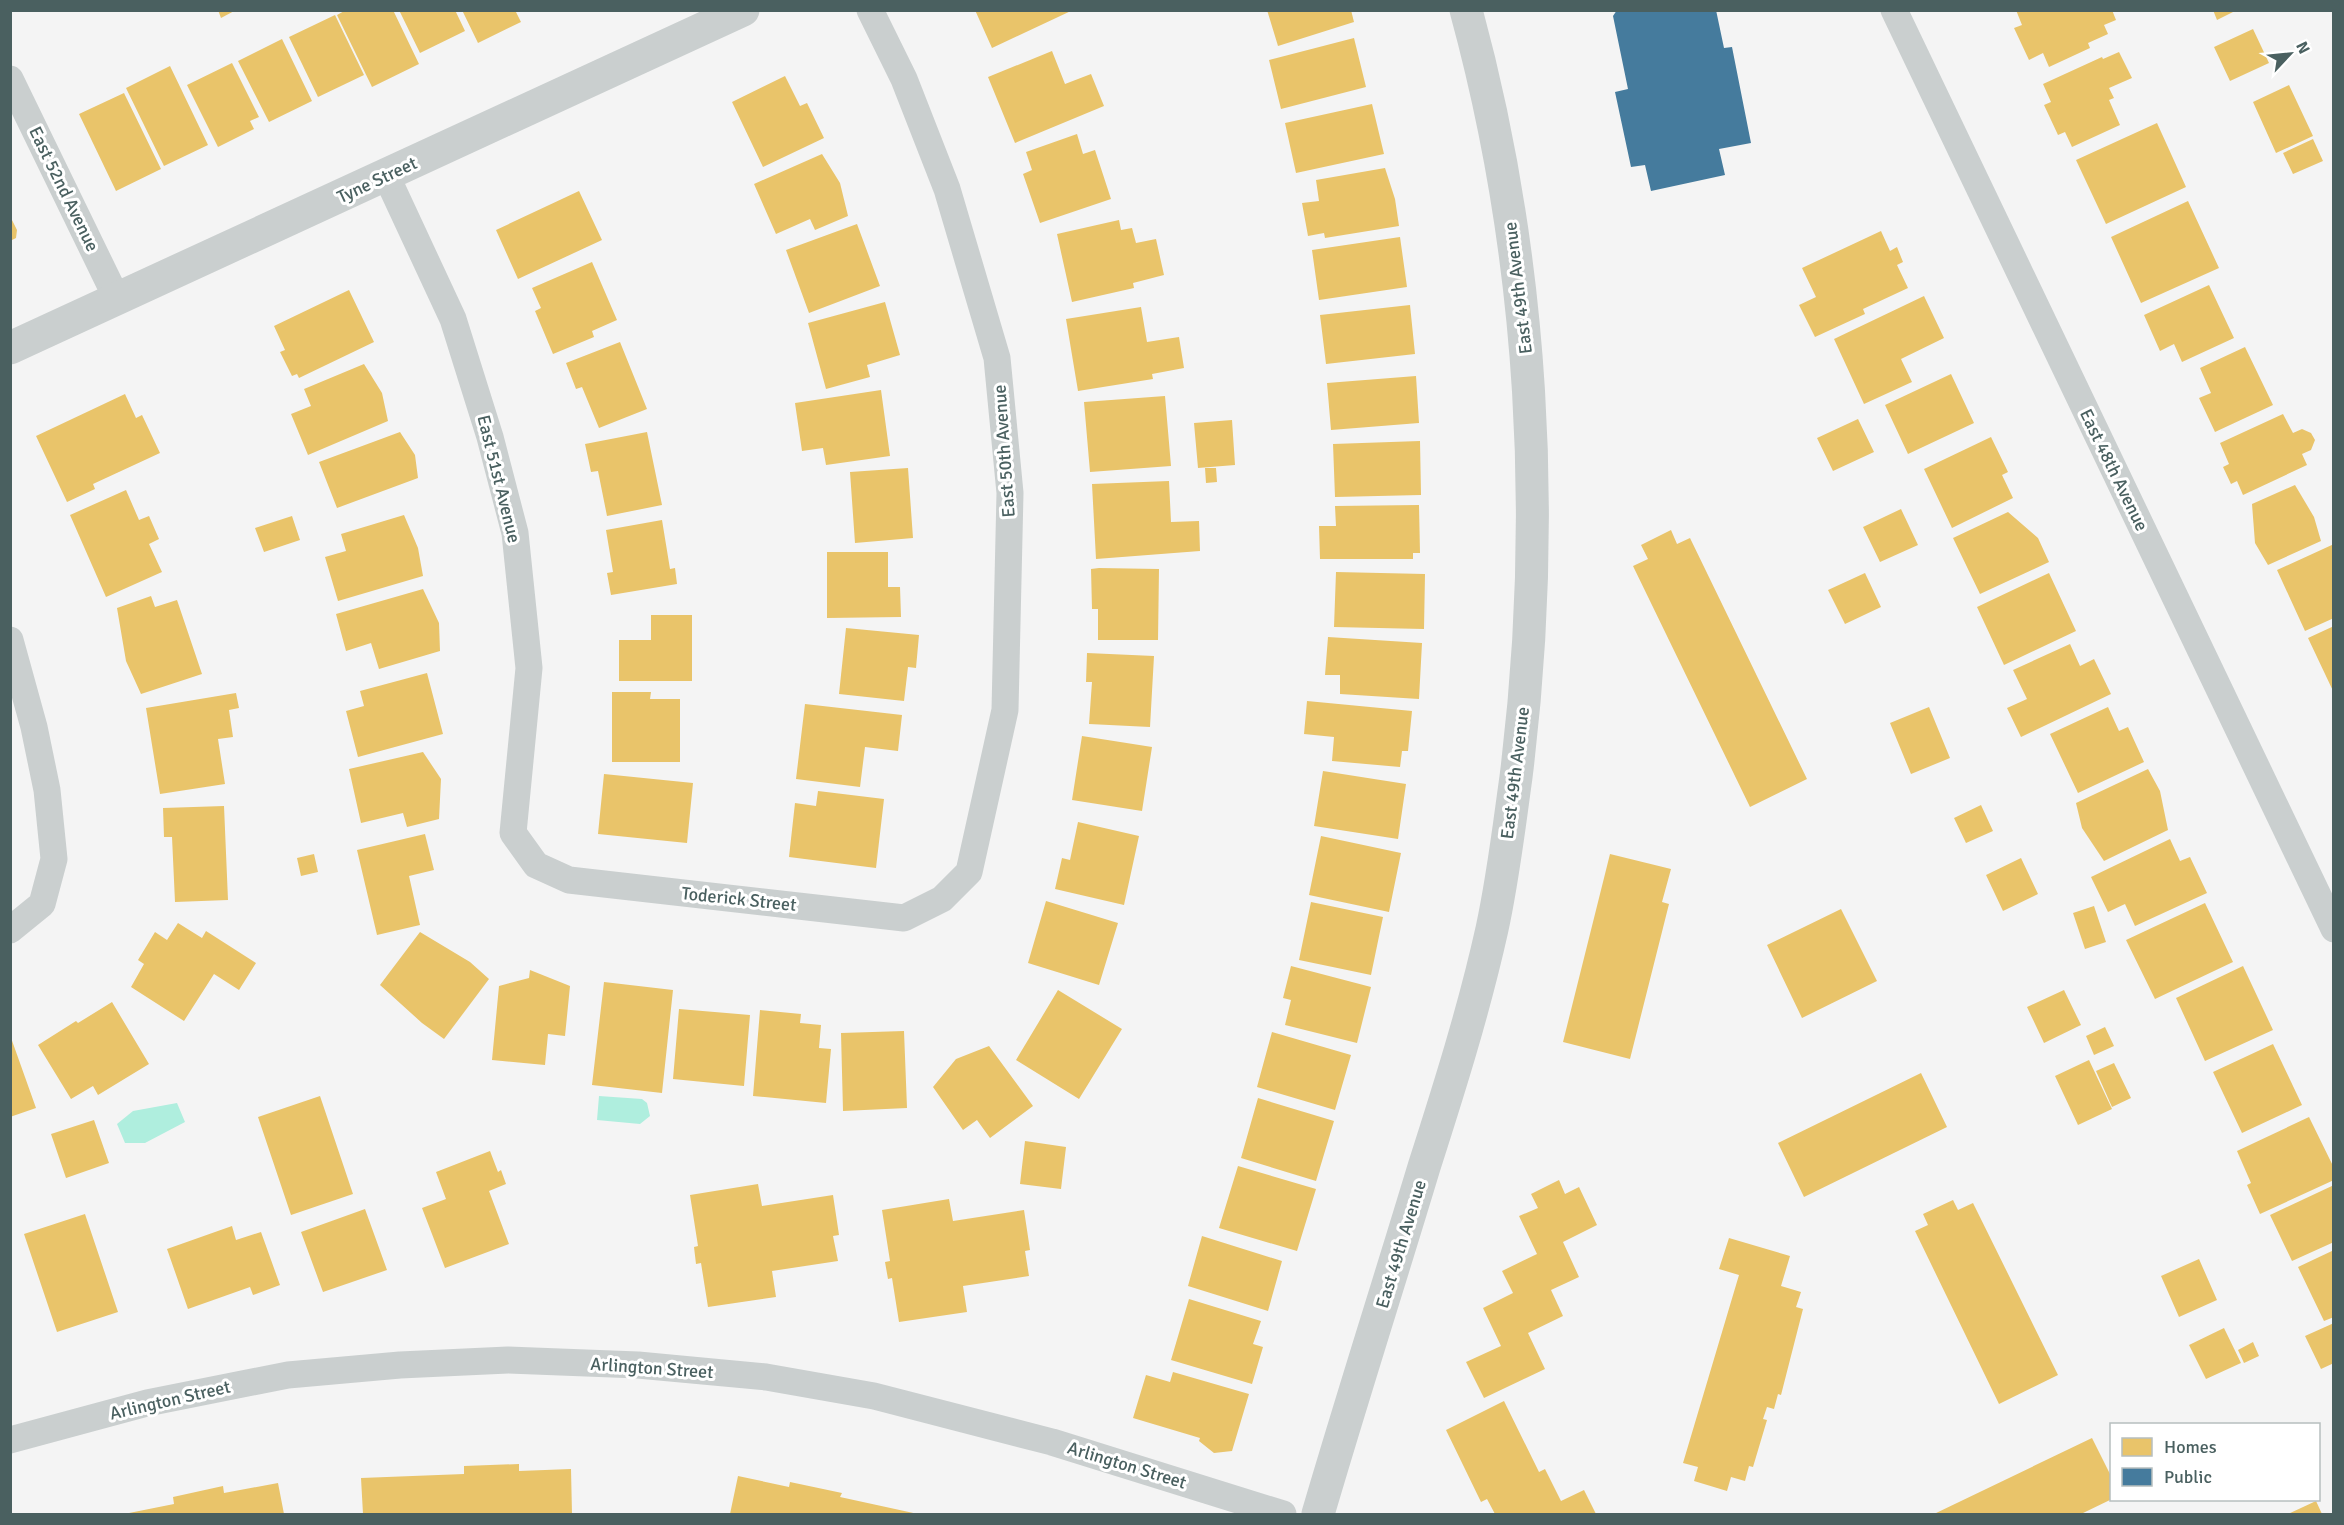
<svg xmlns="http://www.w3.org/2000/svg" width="2344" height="1525" viewBox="0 0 2344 1525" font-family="Signika,sans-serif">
	<rect width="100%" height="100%" fill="#f4f4f4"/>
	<path fill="#afeede" d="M 599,1096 L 642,1099 L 647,1103 L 650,1116 L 640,1124 L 597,1120 Z
		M 177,1103 L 185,1122 L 145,1143 L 125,1143 L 117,1124 L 133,1111 Z"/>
	<path fill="#e9c46a" d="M 218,10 L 236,10 L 221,18 Z
		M 346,10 L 393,10 L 419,64 L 372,87 L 337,15 Z
		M 399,10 L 455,10 L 465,31 L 420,53 Z
		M 462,10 L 515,10 L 521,22 L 478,43 Z
		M 975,10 L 1073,10 L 992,48 Z
		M 1267,10 L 1351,10 L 1354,22 L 1278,46 Z
		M 2016,10 L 2112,10 L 2116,20 L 2104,25 L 2108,34 L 2088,43 L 2090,48 L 2049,67 L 2043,53 L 2029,60 L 2014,28 L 2022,25 Z
		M 2213,10 L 2237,10 L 2217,20 Z
		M 335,15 L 364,75 L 318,97 L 289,37 Z
		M 2253,29 L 2269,63 L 2230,81 L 2214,47 Z
		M 1354,38 L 1366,87 L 1281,109 L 1269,60 Z
		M 282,39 L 312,101 L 269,122 L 238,61 Z
		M 1052,51 L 1065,84 L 1091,74 L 1104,106 L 1015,143 L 988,77 Z
		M 2119,52 L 2132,78 L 2109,88 L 2114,98 L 2109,100 L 2120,125 L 2072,147 L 2065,132 L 2058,135 L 2044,105 L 2051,102 L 2043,84 L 2102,57 L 2103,59 Z
		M 232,63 L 259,117 L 250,121 L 254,129 L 218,147 L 187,85 Z
		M 170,66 L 208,145 L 164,166 L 126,88 Z
		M 785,76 L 800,106 L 807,103 L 824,138 L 763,167 L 732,102 Z
		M 2289,85 L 2313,136 L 2276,153 L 2253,102 Z
		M 124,93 L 161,169 L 116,191 L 79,114 Z
		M 1372,104 L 1384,154 L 1296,173 L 1285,123 Z
		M 2157,123 L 2186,187 L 2106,224 L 2076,160 Z
		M 1077,134 L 1083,154 L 1095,150 L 1111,199 L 1040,223 L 1023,174 L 1032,170 L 1026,152 Z
		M 2313,139 L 2323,161 L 2293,174 L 2283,153 Z
		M 822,154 L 840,183 L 848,216 L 815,230 L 810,219 L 776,234 L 754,184 Z
		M 1385,168 L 1395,199 L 1399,226 L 1325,238 L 1324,233 L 1308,236 L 1302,203 L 1319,201 L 1316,180 Z
		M 579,191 L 602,240 L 518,279 L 496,230 Z
		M 2188,201 L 2219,268 L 2141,303 L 2111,237 Z
		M 10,216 L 17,230 L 16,238 L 10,241 Z
		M 1119,220 L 1121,230 L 1132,228 L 1136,243 L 1156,239 L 1164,275 L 1133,283 L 1134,288 L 1072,302 L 1057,234 Z
		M 857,224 L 880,286 L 809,313 L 786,250 Z
		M 1881,231 L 1890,251 L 1897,247 L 1903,262 L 1897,265 L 1908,288 L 1863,309 L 1865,314 L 1815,337 L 1799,305 L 1816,297 L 1802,268 Z
		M 1400,237 L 1407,287 L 1319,300 L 1312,250 Z
		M 592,262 L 617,320 L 592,331 L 594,337 L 553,354 L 535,311 L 541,308 L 532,288 Z
		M 2209,285 L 2234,338 L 2182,362 L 2174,344 L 2160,351 L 2144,315 Z
		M 349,290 L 374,342 L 299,378 L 297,374 L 292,376 L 280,352 L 285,350 L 274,326 Z
		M 1924,296 L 1944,338 L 1901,359 L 1912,382 L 1864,404 L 1834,339 Z
		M 885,302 L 900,355 L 867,365 L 870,377 L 826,389 L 808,323 Z
		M 1410,305 L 1415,354 L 1326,364 L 1320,315 Z
		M 1141,307 L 1147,342 L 1179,337 L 1184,368 L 1152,374 L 1153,379 L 1078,391 L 1066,319 Z
		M 620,342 L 647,409 L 599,428 L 582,387 L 576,389 L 566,363 Z
		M 2245,347 L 2273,405 L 2215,432 L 2199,398 L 2211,393 L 2200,368 Z
		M 364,364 L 382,393 L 388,421 L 308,455 L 291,414 L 311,406 L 304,389 Z
		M 1951,374 L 1974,423 L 1908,454 L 1885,405 Z
		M 1416,376 L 1419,423 L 1331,430 L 1327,383 Z
		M 881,390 L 890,456 L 826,465 L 823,448 L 802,451 L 795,403 Z
		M 125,394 L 136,418 L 142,415 L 160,453 L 93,484 L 95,489 L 67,502 L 36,436 Z
		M 1165,396 L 1171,466 L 1090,472 L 1084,402 Z
		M 2283,414 L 2293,433 L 2302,429 L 2311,433 L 2315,440 L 2311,450 L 2302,454 L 2307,465 L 2243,495 L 2237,481 L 2231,484 L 2223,467 L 2229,464 L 2220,443 Z
		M 1858,419 L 1874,452 L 1833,471 L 1817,438 Z
		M 1232,420 L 1235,465 L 1198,468 L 1194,423 Z
		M 400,432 L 415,455 L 418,478 L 337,508 L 319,462 Z
		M 647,432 L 662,505 L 607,516 L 598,471 L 591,472 L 585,444 Z
		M 1991,437 L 2008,472 L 2002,475 L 2013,498 L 1952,528 L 1924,469 Z
		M 1420,441 L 1421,495 L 1335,497 L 1333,444 Z
		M 908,468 L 913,538 L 855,543 L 850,472 Z
		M 1205,468 L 1216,468 L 1217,482 L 1206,483 Z
		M 1169,481 L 1171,522 L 1199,521 L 1200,551 L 1096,559 L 1092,484 Z
		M 2295,485 L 2314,517 L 2321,541 L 2268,565 L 2255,543 L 2252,504 Z
		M 126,490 L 139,520 L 149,516 L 159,539 L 149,544 L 162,572 L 106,597 L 70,515 Z
		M 1419,505 L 1420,553 L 1413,553 L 1413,559 L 1320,559 L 1319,526 L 1336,526 L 1335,506 Z
		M 1901,509 L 1918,545 L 1880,562 L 1863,527 Z
		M 2008,512 L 2038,538 L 2049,562 L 1980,594 L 1953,538 Z
		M 404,515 L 418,548 L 423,576 L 338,601 L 325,557 L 346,551 L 341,534 Z
		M 292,516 L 300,540 L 264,552 L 255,528 Z
		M 662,520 L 670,569 L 675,568 L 677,584 L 611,595 L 607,573 L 613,572 L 606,530 Z
		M 1671,530 L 1677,544 L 1690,538 L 1807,779 L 1750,807 L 1633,566 L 1648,559 L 1641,545 Z
		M 2334,544 L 2334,618 L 2305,631 L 2277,570 Z
		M 827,552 L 888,552 L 888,587 L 900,587 L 901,617 L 827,618 Z
		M 1099,568 L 1159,569 L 1158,640 L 1098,640 L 1098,609 L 1092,609 L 1091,569 Z
		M 1336,572 L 1425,574 L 1424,629 L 1334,627 Z
		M 1865,573 L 1881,607 L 1845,624 L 1828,590 Z
		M 2049,573 L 2076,631 L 2004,665 L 1977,607 Z
		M 423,589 L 439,623 L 440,651 L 379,669 L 371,643 L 346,651 L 336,614 Z
		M 151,596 L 155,607 L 177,600 L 202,674 L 141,694 L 126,661 L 117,608 Z
		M 651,615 L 692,615 L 692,681 L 619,681 L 619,640 L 651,640 Z
		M 2334,626 L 2334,693 L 2308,638 Z
		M 846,628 L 919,635 L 916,668 L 908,667 L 904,701 L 839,694 Z
		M 1328,637 L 1422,643 L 1419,699 L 1340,694 L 1340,675 L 1325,675 Z
		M 2070,644 L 2080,666 L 2094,659 L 2111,694 L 2021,737 L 2007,708 L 2027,699 L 2013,670 Z
		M 1087,653 L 1154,656 L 1150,727 L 1089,724 L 1092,682 L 1086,682 Z
		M 427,673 L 443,734 L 358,757 L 346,711 L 364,706 L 360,691 Z
		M 612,692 L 651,692 L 650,699 L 680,699 L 680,762 L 612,762 Z
		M 236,693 L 239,708 L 229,710 L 233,737 L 218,739 L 225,784 L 160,794 L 146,708 Z
		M 1307,701 L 1412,711 L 1408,751 L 1402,751 L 1400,767 L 1332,761 L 1334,737 L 1304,734 Z
		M 805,704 L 902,715 L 898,751 L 865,747 L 860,787 L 796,779 Z
		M 1929,707 L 1950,758 L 1911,774 L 1890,723 Z
		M 2108,707 L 2119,731 L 2128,727 L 2144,762 L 2078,793 L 2050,734 Z
		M 1082,736 L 1152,747 L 1142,811 L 1072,800 Z
		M 423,752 L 441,779 L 439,819 L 407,827 L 403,813 L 361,823 L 349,769 Z
		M 2148,769 L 2160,791 L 2168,830 L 2104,861 L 2082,828 L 2076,803 Z
		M 1323,771 L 1406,784 L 1398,839 L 1314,826 Z
		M 604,774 L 693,783 L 687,843 L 598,834 Z
		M 818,791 L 884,799 L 876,868 L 789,857 L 795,803 L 816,806 Z
		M 1981,805 L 1993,831 L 1966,843 L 1954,818 Z
		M 224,806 L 228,900 L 175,902 L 172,837 L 164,837 L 163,808 Z
		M 1078,822 L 1139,836 L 1124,905 L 1055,889 L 1062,858 L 1070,860 Z
		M 425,834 L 434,870 L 409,876 L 420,925 L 377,935 L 357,850 Z
		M 1321,836 L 1401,853 L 1389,912 L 1309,895 Z
		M 2170,839 L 2180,861 L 2190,857 L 2207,893 L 2135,926 L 2125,904 L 2108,912 L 2091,877 Z
		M 314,854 L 318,872 L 301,876 L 297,858 Z
		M 1610,854 L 1671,869 L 1662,902 L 1669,904 L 1630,1059 L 1563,1042 Z
		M 2021,858 L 2038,894 L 2003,911 L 1986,875 Z
		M 1046,901 L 1118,923 L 1099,985 L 1028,963 Z
		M 1311,902 L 1383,917 L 1371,975 L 1299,960 Z
		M 2205,903 L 2233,962 L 2155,999 L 2126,940 Z
		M 2094,906 L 2106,942 L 2085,949 L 2073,913 Z
		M 1841,909 L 1877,981 L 1802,1018 L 1767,945 Z
		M 178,923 L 202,938 L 206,931 L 256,963 L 239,990 L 214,974 L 184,1021 L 131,987 L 144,964 L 138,960 L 155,932 L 167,940 Z
		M 420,932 L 470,962 L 489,979 L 444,1039 L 422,1023 L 380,985 Z
		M 1291,966 L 1371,987 L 1357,1043 L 1285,1025 L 1291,1000 L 1283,998 Z
		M 2243,966 L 2273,1030 L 2205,1061 L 2176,998 Z
		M 530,970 L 570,986 L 565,1036 L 548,1034 L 545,1065 L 492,1060 L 499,986 L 529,978 Z
		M 604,982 L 673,990 L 662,1093 L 592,1085 Z
		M 1058,990 L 1122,1029 L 1079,1099 L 1016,1060 Z
		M 2064,990 L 2081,1025 L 2044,1043 L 2027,1007 Z
		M 112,1002 L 149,1064 L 98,1095 L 93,1086 L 71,1099 L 38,1045 L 76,1021 L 78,1023 Z
		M 679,1009 L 750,1015 L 744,1086 L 673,1079 Z
		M 760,1010 L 801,1014 L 800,1023 L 821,1025 L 819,1048 L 831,1049 L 826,1103 L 753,1096 Z
		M 2105,1027 L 2114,1046 L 2094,1055 L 2086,1036 Z
		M 904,1031 L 907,1108 L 843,1111 L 841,1033 Z
		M 1272,1032 L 1351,1055 L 1335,1110 L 1257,1087 Z
		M 10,1035 L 36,1108 L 10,1117 Z
		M 2273,1044 L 2302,1105 L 2242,1133 L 2213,1072 Z
		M 989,1046 L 1033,1106 L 990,1138 L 977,1120 L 963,1130 L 933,1087 L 956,1059 Z
		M 2089,1060 L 2112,1109 L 2078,1125 L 2055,1076 Z
		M 2114,1063 L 2131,1098 L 2112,1107 L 2096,1071 Z
		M 1921,1073 L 1947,1127 L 1804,1197 L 1778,1143 Z
		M 320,1096 L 353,1194 L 291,1215 L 258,1117 Z
		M 1258,1098 L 1334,1121 L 1316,1181 L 1241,1158 Z
		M 2309,1117 L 2334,1168 L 2334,1180 L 2260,1214 L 2247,1185 L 2251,1183 L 2237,1151 Z
		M 94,1120 L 109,1163 L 66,1178 L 51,1134 Z
		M 1025,1141 L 1066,1147 L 1061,1189 L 1020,1184 Z
		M 490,1151 L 498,1172 L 501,1170 L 506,1184 L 489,1191 L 509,1244 L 445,1268 L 422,1208 L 446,1199 L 436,1172 Z
		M 1238,1166 L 1316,1189 L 1297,1251 L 1219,1228 Z
		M 1559,1180 L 1565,1194 L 1579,1187 L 1597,1225 L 1563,1242 L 1579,1277 L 1551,1290 L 1563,1316 L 1528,1333 L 1545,1369 L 1484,1398 L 1466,1362 L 1501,1346 L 1483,1308 L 1513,1293 L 1502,1271 L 1537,1254 L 1519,1216 L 1538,1208 L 1531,1194 Z
		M 758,1184 L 762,1206 L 833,1195 L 839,1235 L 833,1236 L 838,1261 L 772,1271 L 776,1297 L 708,1307 L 701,1263 L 696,1264 L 694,1247 L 698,1246 L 690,1195 Z
		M 2334,1185 L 2334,1242 L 2292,1261 L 2270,1215 Z
		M 949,1199 L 953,1221 L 1024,1210 L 1030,1250 L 1025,1251 L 1029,1276 L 963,1286 L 967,1312 L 899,1322 L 892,1278 L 888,1279 L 885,1262 L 890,1261 L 882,1210 Z
		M 1953,1200 L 1958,1210 L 1973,1203 L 2058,1375 L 1999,1404 L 1915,1231 L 1928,1225 L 1923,1214 Z
		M 365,1209 L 387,1270 L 323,1292 L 301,1232 Z
		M 85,1214 L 118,1312 L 57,1332 L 24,1234 Z
		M 232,1226 L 236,1240 L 261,1232 L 280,1285 L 253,1295 L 250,1287 L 188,1309 L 167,1249 Z
		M 1202,1236 L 1282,1261 L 1268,1311 L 1188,1286 Z
		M 1729,1238 L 1790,1256 L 1781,1286 L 1801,1292 L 1796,1307 L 1803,1309 L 1781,1395 L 1778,1394 L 1774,1409 L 1767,1407 L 1763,1419 L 1767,1420 L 1753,1467 L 1749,1466 L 1745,1481 L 1731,1477 L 1727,1491 L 1694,1481 L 1698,1467 L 1683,1463 L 1739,1275 L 1719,1269 Z
		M 2334,1250 L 2334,1317 L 2324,1321 L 2298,1267 Z
		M 2199,1259 L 2217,1300 L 2179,1317 L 2161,1276 Z
		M 1189,1299 L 1261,1321 L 1253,1344 L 1263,1347 L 1252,1384 L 1171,1360 Z
		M 2334,1323 L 2334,1363 L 2321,1369 L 2305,1336 Z
		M 2224,1328 L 2241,1363 L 2206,1379 L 2189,1345 Z
		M 2253,1342 L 2259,1356 L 2244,1363 L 2238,1350 Z
		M 1173,1372 L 1249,1394 L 1232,1451 L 1214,1453 L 1199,1441 L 1200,1438 L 1133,1418 L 1146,1375 L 1170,1382 Z
		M 1504,1401 L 1539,1472 L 1545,1469 L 1561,1501 L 1584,1490 L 1596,1514 L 1495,1514 L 1487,1499 L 1481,1502 L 1446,1430 Z
		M 2092,1438 L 2112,1478 L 2112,1499 L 2081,1514 L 1934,1514 Z
		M 519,1464 L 519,1471 L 571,1469 L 572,1514 L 363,1514 L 361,1478 L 464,1474 L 464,1466 Z
		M 738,1476 L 789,1487 L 790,1482 L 842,1493 L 840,1497 L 918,1514 L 730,1514 Z
		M 278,1483 L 284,1514 L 124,1514 L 174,1504 L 173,1497 L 223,1486 L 224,1493 Z
		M 2316,1501 L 2322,1514 L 2288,1514 Z"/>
	<path fill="#457b9d" d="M 1617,10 L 1716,10 L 1724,48 L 1732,47 L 1751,143 L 1719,149 L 1725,175 L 1651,191 L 1645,165 L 1631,167 L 1615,92 L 1628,89 L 1613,16 Z"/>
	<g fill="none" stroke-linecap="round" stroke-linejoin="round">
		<path stroke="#cacfcf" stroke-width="27" d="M 1894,10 L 2334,929
			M 10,79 L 117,299
			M 386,175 L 453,319 L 490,437 L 515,533 L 529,668 L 513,833 L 536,865 L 569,880 L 904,918 L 942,899 L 969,872 L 1005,710 L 1010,493 L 997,358 L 947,189 L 904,79 L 870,10
			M 10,640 L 34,727 L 47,790 L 54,859 L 42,904 L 10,930
			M 10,1440 L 147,1403 L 288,1375 L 400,1365 L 508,1360 L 638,1365 L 766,1377 L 874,1396 L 1052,1442 L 1283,1514"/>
		<path stroke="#cacfcf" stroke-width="33" d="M 10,348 L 743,10
			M 1318,1514 C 1352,1398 1389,1283 1424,1167 C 1449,1089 1474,1010 1492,929 C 1503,879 1509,827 1516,777 C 1548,521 1534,259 1466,10"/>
	</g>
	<g text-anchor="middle" stroke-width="6" stroke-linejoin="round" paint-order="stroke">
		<g font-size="18" fill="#4a6060" stroke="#fff">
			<text transform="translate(377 180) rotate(-25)" y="6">Tyne Street</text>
			<text transform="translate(64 189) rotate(64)" y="6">East 52nd Avenue</text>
			<text transform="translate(1518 288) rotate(-97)" y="6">East 49th Avenue</text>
			<text transform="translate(1004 451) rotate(-94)" y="6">East 50th Avenue</text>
			<text transform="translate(2114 470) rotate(64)" y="6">East 48th Avenue</text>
			<text transform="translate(499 479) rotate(76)" y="6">East 51st Avenue</text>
			<text transform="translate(1515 773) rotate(-83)" y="6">East 49th Avenue</text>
			<text transform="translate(739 899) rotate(6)" y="6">Toderick Street</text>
			<text transform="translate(1401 1244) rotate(-73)" y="6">East 49th Avenue</text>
			<text transform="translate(652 1368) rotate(4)" y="6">Arlington Street</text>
			<text transform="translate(170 1400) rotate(-13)" y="6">Arlington Street</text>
			<text transform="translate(1127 1465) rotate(17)" y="6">Arlington Street</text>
		</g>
	</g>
	<rect width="2344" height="1525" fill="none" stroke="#4a6060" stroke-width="24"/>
	<rect x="2110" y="1423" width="210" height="78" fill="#ffffff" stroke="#b7bfbf" stroke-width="1.5"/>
	<rect x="2122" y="1438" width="30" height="18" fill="#e9c46a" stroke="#b7bfbf" stroke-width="1.5"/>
	<text x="2164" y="1453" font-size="18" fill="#4a6060">Homes</text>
	<rect x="2122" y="1468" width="30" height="18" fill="#457b9d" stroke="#b7bfbf" stroke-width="1.5"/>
	<text x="2164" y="1483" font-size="18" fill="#4a6060">Public</text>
	<g transform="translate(2290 54) rotate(64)" stroke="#ffffff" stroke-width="4.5" paint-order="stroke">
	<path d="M0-4.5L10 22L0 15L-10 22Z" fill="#4a6060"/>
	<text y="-9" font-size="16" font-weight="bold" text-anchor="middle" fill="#4a6060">N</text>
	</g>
</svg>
